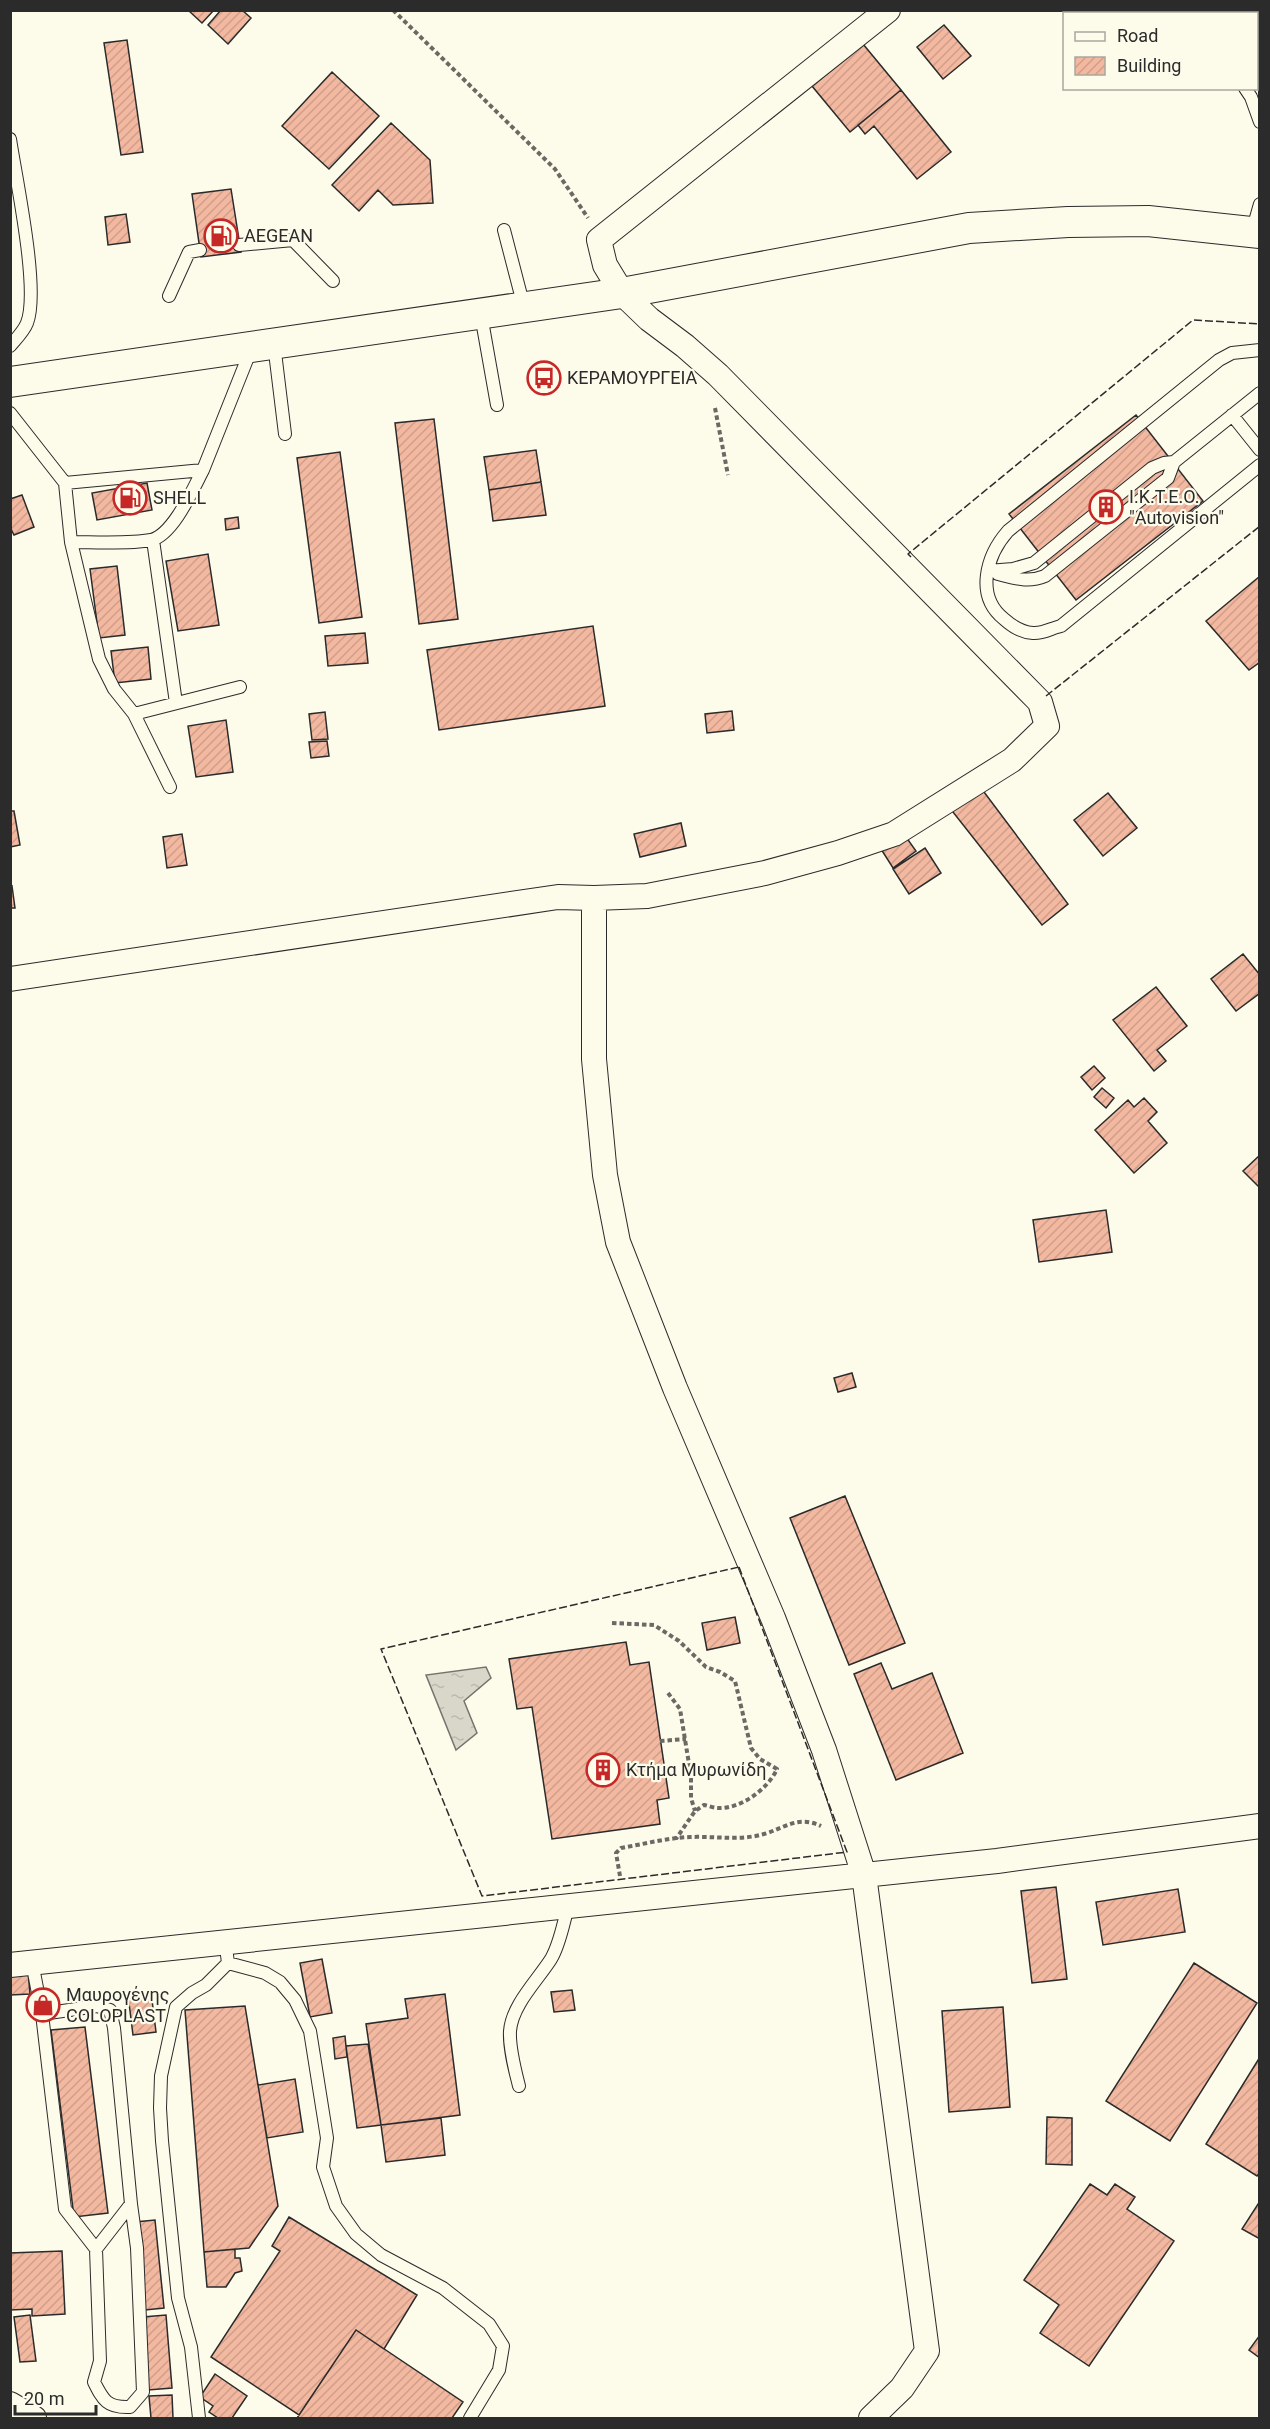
<svg xmlns="http://www.w3.org/2000/svg" width="1270" height="2429" viewBox="0 0 1270 2429" font-family="Roboto,sans-serif">
	<defs>
		<pattern id="water-ripples" width="26" height="14" patternUnits="userSpaceOnUse" patternTransform="scale(1.5)"><rect width="26" height="14" fill="#d8d7c9"/><path d="M2 4q2-2 4 0t4 0M15 11q2-2 4 0t4 0" fill="none" stroke="#bab9ad"/></pattern>
		<pattern id="building-hatch" width="6" height="6" patternUnits="userSpaceOnUse" patternTransform="scale(1.5)"><rect width="6" height="6" fill="#f2b8a0"/><path d="M-1 1l2-2M0 6l6-6M5 7l2-2" fill="none" stroke="#d09e8a"/></pattern>
	</defs>
	<rect width="100%" height="100%" fill="#fdfbea"/>
	<path fill="url(#water-ripples)" stroke="#74746e" stroke-width="1.5" d="M 486,1667 L 491,1678 L 464,1701 L 477,1733 L 456,1750 L 426,1675 Z"/>
	<path fill="url(#building-hatch)" stroke="#2b2b2b" stroke-width="1.5" d="M 188,10 L 214,10 L 202,23 Z
		M 221,10 L 242,10 L 251,18 L 228,44 L 208,25 Z
		M 1069,10 L 1142,10 L 1144,14 L 1072,14 Z
		M 944,25 L 971,56 L 943,79 L 917,47 Z
		M 127,40 L 143,152 L 121,155 L 104,43 Z
		M 863,44 L 901,90 L 850,132 L 812,86 Z
		M 332,72 L 379,116 L 329,169 L 282,126 Z
		M 901,90 L 951,152 L 917,179 L 874,126 L 865,134 L 858,125 Z
		M 391,123 L 430,160 L 433,203 L 393,205 L 378,190 L 359,211 L 332,185 Z
		M 231,189 L 241,252 L 201,257 L 192,194 Z
		M 126,214 L 130,242 L 108,245 L 105,217 Z
		M 1136,415 L 1203,501 L 1076,600 L 1009,514 Z
		M 434,419 L 458,619 L 419,624 L 395,423 Z
		M 536,450 L 541,482 L 489,490 L 484,457 Z
		M 340,452 L 362,617 L 319,623 L 297,458 Z
		M 541,482 L 546,515 L 493,521 L 489,490 Z
		M 147,483 L 152,510 L 97,520 L 92,493 Z
		M 22,495 L 34,527 L 14,535 L 10,527 L 10,499 Z
		M 238,517 L 239,528 L 226,530 L 225,519 Z
		M 208,554 L 219,625 L 178,631 L 166,561 Z
		M 117,566 L 125,635 L 99,638 L 90,569 Z
		M 1260,576 L 1260,662 L 1249,670 L 1206,621 Z
		M 593,626 L 605,706 L 439,730 L 427,650 Z
		M 365,633 L 368,663 L 328,666 L 325,636 Z
		M 148,647 L 151,679 L 115,683 L 111,651 Z
		M 732,711 L 734,730 L 707,733 L 705,714 Z
		M 325,712 L 328,739 L 312,740 L 309,714 Z
		M 226,720 L 233,772 L 196,777 L 188,726 Z
		M 327,741 L 329,756 L 311,758 L 309,742 Z
		M 981,788 L 1068,904 L 1042,925 L 949,807 Z
		M 1108,793 L 1137,828 L 1103,856 L 1074,820 Z
		M 10,811 L 14,811 L 20,845 L 10,847 Z
		M 681,823 L 686,846 L 640,857 L 634,834 Z
		M 182,834 L 187,865 L 167,868 L 163,837 Z
		M 906,837 L 916,851 L 893,868 L 881,849 Z
		M 925,848 L 941,873 L 909,894 L 893,869 Z
		M 12,886 L 15,908 L 10,908 L 10,887 Z
		M 1243,954 L 1260,975 L 1260,993 L 1236,1011 L 1211,979 Z
		M 1156,987 L 1187,1026 L 1157,1050 L 1166,1061 L 1154,1071 L 1113,1020 Z
		M 1094,1066 L 1105,1078 L 1092,1090 L 1081,1077 Z
		M 1102,1088 L 1114,1098 L 1106,1108 L 1094,1097 Z
		M 1144,1098 L 1157,1112 L 1148,1121 L 1167,1143 L 1134,1173 L 1095,1130 L 1128,1100 L 1134,1107 Z
		M 1260,1155 L 1260,1188 L 1243,1171 Z
		M 1106,1210 L 1112,1252 L 1039,1262 L 1033,1220 Z
		M 852,1373 L 856,1387 L 838,1392 L 834,1378 Z
		M 845,1496 L 905,1643 L 849,1665 L 790,1518 Z
		M 735,1617 L 740,1643 L 707,1650 L 702,1623 Z
		M 626,1642 L 630,1665 L 649,1662 L 669,1798 L 657,1800 L 660,1824 L 552,1839 L 532,1707 L 517,1709 L 509,1659 Z
		M 881,1663 L 892,1689 L 932,1673 L 963,1753 L 896,1780 L 854,1674 Z
		M 1056,1887 L 1067,1979 L 1032,1983 L 1021,1891 Z
		M 1178,1889 L 1185,1932 L 1103,1945 L 1096,1902 Z
		M 322,1959 L 332,2013 L 310,2017 L 300,1963 Z
		M 1194,1963 L 1257,2003 L 1170,2141 L 1106,2101 Z
		M 28,1971 L 30,1994 L 10,1995 L 10,1972 Z
		M 572,1990 L 575,2010 L 554,2012 L 551,1992 Z
		M 151,1992 L 156,2032 L 133,2035 L 128,1995 Z
		M 445,1994 L 460,2115 L 381,2125 L 366,2024 L 408,2018 L 405,1999 Z
		M 245,2006 L 278,2206 L 249,2248 L 204,2252 L 185,2010 Z
		M 1003,2007 L 1010,2107 L 949,2112 L 942,2011 Z
		M 85,2027 L 108,2213 L 74,2217 L 51,2030 Z
		M 345,2036 L 347,2057 L 335,2059 L 333,2038 Z
		M 368,2044 L 381,2125 L 357,2128 L 346,2046 Z
		M 1260,2057 L 1260,2172 L 1257,2176 L 1206,2144 Z
		M 295,2079 L 303,2132 L 267,2138 L 258,2085 Z
		M 1047,2117 L 1072,2118 L 1072,2165 L 1046,2164 Z
		M 441,2118 L 445,2155 L 386,2162 L 381,2125 Z
		M 1090,2184 L 1107,2195 L 1115,2184 L 1135,2197 L 1127,2209 L 1174,2241 L 1089,2366 L 1040,2333 L 1059,2305 L 1024,2280 Z
		M 1260,2201 L 1260,2239 L 1242,2229 Z
		M 289,2217 L 417,2295 L 384,2349 L 356,2330 L 299,2415 L 211,2357 L 280,2251 L 272,2246 Z
		M 155,2220 L 164,2308 L 145,2310 L 135,2222 Z
		M 235,2249 L 235,2258 L 240,2258 L 242,2271 L 235,2273 L 226,2287 L 207,2287 L 204,2252 Z
		M 62,2251 L 65,2314 L 32,2316 L 32,2309 L 10,2310 L 10,2253 Z
		M 30,2315 L 36,2361 L 20,2362 L 14,2317 Z
		M 166,2315 L 172,2388 L 148,2390 L 143,2317 Z
		M 356,2330 L 463,2402 L 452,2418 L 297,2418 Z
		M 1260,2335 L 1260,2358 L 1249,2350 Z
		M 215,2374 L 247,2396 L 232,2418 L 218,2418 L 209,2412 L 213,2406 L 200,2397 Z
		M 172,2395 L 173,2418 L 151,2418 L 149,2396 Z"/>
	<g fill="none" stroke-linecap="round" stroke-linejoin="round">
		<g stroke="#2b2b2b" stroke-width="14">
			<path id="service" d="M 1193,10 L 1195,14
				M 1245,88 L 1251,97 L 1260,122
				M 10,139 C 16,179 40,290 27,323 C 24,331 16,339 10,346
				M 504,230 L 524,307
				M 1252,232 L 1260,204
				M 239,245 L 293,240 L 333,281
				M 169,296 L 189,252 L 200,250
				M 481,315 L 497,405
				M 274,344 L 285,434
				M 1260,350 L 1232,353 L 1219,360 L 1008,531 C 986,556 975,596 1004,619 C 1013,627 1021,632 1033,633 C 1042,634 1052,628 1061,626 L 1260,465
				M 10,413 L 65,483 L 203,470 L 252,347
				M 1232,415 L 1260,450
				M 65,483 L 71,542 L 99,659 L 114,689 L 134,714 L 170,787
				M 153,540 L 176,703
				M 71,542 C 93,542 130,544 151,540 C 173,535 193,489 203,470
				M 988,571 L 1013,569 L 1034,563 L 1152,468 L 1164,463 L 1174,462 L 1260,393
				M 998,574 C 1015,578 1028,583 1045,576 L 1168,478 L 1174,462
				M 134,714 L 240,687
				M 32,1962 L 42,2014 L 65,2209 L 96,2249 L 100,2361 L 94,2382 C 103,2400 107,2408 130,2407 L 143,2392 L 137,2248 L 131,2204 L 114,2028 L 110,2010 L 97,2006 L 42,2014
				M 228,1963 L 265,1973 L 280,1982 L 295,2000 L 310,2031 L 327,2138 L 323,2167 L 336,2206 L 356,2234 L 381,2255 L 443,2288 L 489,2324 L 503,2346 L 499,2370 L 470,2418
				M 519,2086 C 515,2070 509,2048 510,2031 C 512,2005 537,1981 551,1959 C 560,1944 563,1924 568,1907
				M 96,2249 L 131,2204
				M 199,2418 L 191,2347 L 178,2298 L 162,2141 L 160,2108 L 161,2076 L 176,2007 L 192,1993 L 206,1985 L 228,1963 L 227,1955"/>
		</g>
		<g stroke="#2b2b2b" stroke-width="26">
			<path id="minor" d="M 594,898 L 594,1059 L 605,1175 L 618,1242 L 675,1388 L 773,1618 L 824,1750 L 864,1875 L 927,2351 L 902,2388 L 871,2418
				M 10,979 L 558,897 L 594,898 L 647,896 L 765,873 L 838,853 L 894,834 L 1012,760 L 1047,726 L 1040,702 L 718,375 L 685,346 L 649,319 L 622,293 L 605,265 L 599,240 L 888,10
				M 10,1965 L 997,1861 L 1260,1826
				M 10,2404 L 34,2418"/>
		</g>
		<g stroke="#2b2b2b" stroke-width="32">
			<path id="tertiary" d="M 10,382 L 622,293 L 969,228 L 1068,222 L 1148,221 L 1260,233"/>
		</g>
		<path stroke="#6a6964" stroke-width="4" stroke-dasharray="4.5 3" stroke-linecap="butt" d="M 393,10 L 555,169 L 588,218
			M 715,408 L 728,475
			M 612,1623 L 654,1625 L 679,1641 L 706,1667 L 720,1672 L 735,1681 L 751,1748 L 760,1759 L 777,1769 C 768,1789 741,1809 718,1808 C 714,1808 709,1806 704,1805 L 695,1811 L 676,1839
			M 668,1693 L 680,1709 L 691,1776 L 691,1798 L 695,1811
			M 660,1741 L 686,1739
			M 620,1876 L 616,1853 L 621,1848 C 644,1844 667,1838 690,1837 C 714,1836 740,1841 764,1834 C 785,1828 798,1815 821,1826"/>
		<use href="#service" stroke="#fdfbea" stroke-width="12"/>
		<use href="#minor" stroke="#fdfbea" stroke-width="24"/>
		<use href="#tertiary" stroke="#fdfbea" stroke-width="30"/>
		<path stroke="#2b2b2b" stroke-width="1.5" stroke-dasharray="8 3" stroke-linecap="butt" d="M 911,557 L 908,554 L 1193,320 L 1260,324
			M 1046,696 L 1260,526
			M 739,1567 L 847,1852 L 482,1896 L 381,1649 Z"/>
	</g>
	<defs>
		<g id="fuel-ring" transform="scale(1.725)"><circle r="9.5" fill="#fdfbea" stroke="#c62828" stroke-width="1.5"/><path d="M-5.5-6h7V0h2V4h1.3V-2.5L3-4.5l.8-.8L6-3V5H2.5V1h-1V6h-7ZM-4.2-4.7v3.2H.2V-4.7Z" fill="#c62828"/></g>
		<g id="bus-ring" transform="scale(1.725)"><circle r="9.5" fill="#fdfbea" stroke="#c62828" stroke-width="1.5"/><path d="M-5-6H5V4H4V6H2V4H-2V6H-4V4H-5ZM-3.5-4V0h7V-4ZM-3.5 1.2v1.5H-2V1.2ZM2 1.2v1.5H3.5V1.2Z" fill="#c62828"/></g>
		<g id="building-ring" transform="scale(1.725)"><circle r="9.5" fill="#fdfbea" stroke="#c62828" stroke-width="1.5"/><path d="M-4-6H4V6H1V3H-1V6H-4ZM-2.5-4.3h1.7v1.8h-1.7ZM.8-4.3h1.7v1.8H.8ZM-2.5-1h1.7V.8h-1.7ZM.8-1h1.7V.8H.8Z" fill="#c62828"/></g>
		<g id="shop-ring" transform="scale(1.725)"><circle r="9.5" fill="#fdfbea" stroke="#c62828" stroke-width="1.5"/><path d="M-5-2.5h2.3a2.7 3.5 0 0 1 5.4 0H5L5.5 6h-11ZM-1.5-2.5h3a1.5 2.3 0 0 0-3 0Z" fill="#c62828"/></g>
	</defs>
	<g fill-rule="evenodd">
		<use href="#fuel-ring" x="221" y="236"/>
		<use href="#bus-ring" x="544" y="378"/>
		<use href="#fuel-ring" x="130" y="498"/>
		<use href="#building-ring" x="1106" y="507"/>
		<use href="#building-ring" x="603" y="1770"/>
		<use href="#shop-ring" x="43" y="2005"/>
	</g>
	<g text-anchor="middle" stroke-width="4.5" stroke-linejoin="round" paint-order="stroke">
		<g font-size="18" fill="#2b2b2b" stroke="#fdfbea" text-anchor="start">
			<text x="244" y="242">AEGEAN</text>
			<text x="567" y="384">ΚΕΡΑΜΟΥΡΓΕΙΑ</text>
			<text x="1129" y="503">I.Κ.Τ.Ε.Ο.<tspan x="1129" dy="21">"Autovision"</tspan></text>
			<text x="153" y="504">SHELL</text>
			<text x="626" y="1776">Κτήμα Μυρωνίδη</text>
			<text x="66" y="2001">Μαυρογένης<tspan x="66" dy="21">COLOPLAST</tspan></text>
		</g>
	</g>
	<rect width="1270" height="2429" fill="none" stroke="#2b2b2b" stroke-width="24"/>
	<rect x="1063" y="12" width="195" height="78" fill="#fdfbea" stroke="#a9a89e" stroke-width="1.5"/>
	<rect x="1075" y="32" width="30" height="9" fill="#fdfbea" stroke="#a9a89e" stroke-width="1.5"/>
	<text x="1117" y="42" font-size="18" fill="#2b2b2b">Road</text>
	<rect x="1075" y="57" width="30" height="18" fill="url(#building-hatch)" stroke="#a9a89e" stroke-width="1.5"/>
	<text x="1117" y="72" font-size="18" fill="#2b2b2b">Building</text>
	<path d="M15 2405v9h81v-9" fill="none" stroke="#2b2b2b" stroke-width="3"/>
	<text x="24" y="2405" font-size="18" fill="#2b2b2b" stroke="#fdfbea" stroke-width="4.5" paint-order="stroke">20 m</text>
</svg>
